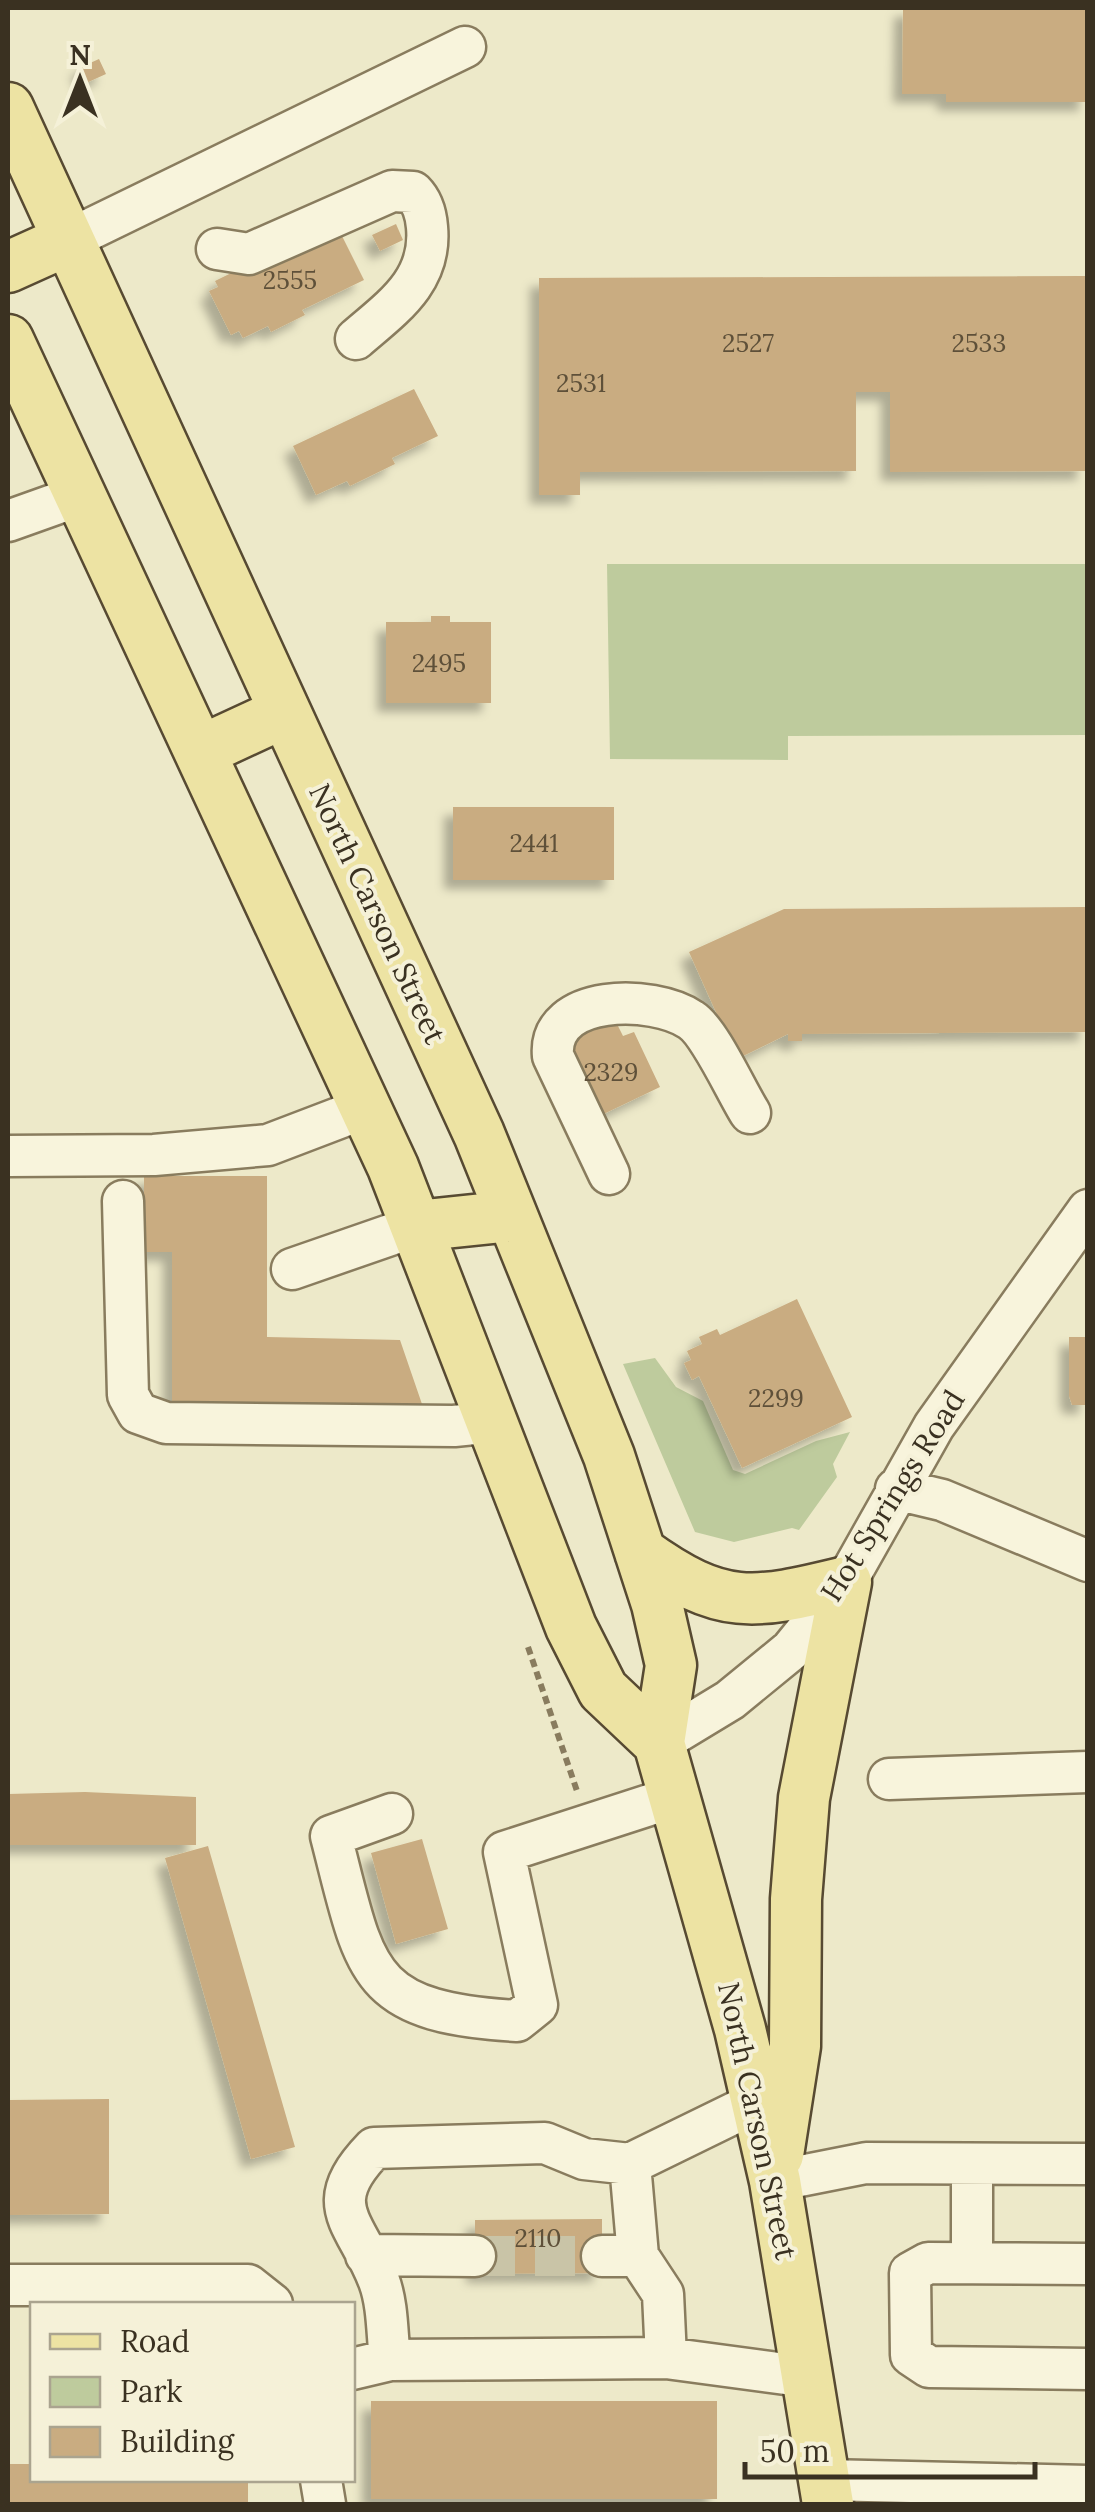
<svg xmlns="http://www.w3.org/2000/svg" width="1095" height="2512" viewBox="0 0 1095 2512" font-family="Lora,serif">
	<defs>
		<filter id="shadow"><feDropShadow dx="-9" dy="9" stdDeviation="5" flood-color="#0004"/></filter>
	</defs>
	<rect width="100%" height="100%" fill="#ede9c9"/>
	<path fill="#becb9d" d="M 607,564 L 1087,564 L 1087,735 L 788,736 L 788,760 L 610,759 Z
		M 655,1358 L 676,1387 L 703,1401 L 733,1470 L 745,1474 L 816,1441 L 850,1432 L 833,1464 L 837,1477 L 799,1530 L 792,1528 L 734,1542 L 695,1532 L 623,1364 Z"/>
	<path fill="#c9ac81" filter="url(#shadow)" d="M 903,8 L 1088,8 L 1088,102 L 946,102 L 946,94 L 902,94 Z
		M 99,59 L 106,74 L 86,83 L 79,68 Z
		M 335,222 L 364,280 L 302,310 L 305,315 L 271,332 L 268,326 L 243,338 L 239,331 L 231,335 L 209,291 L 218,287 L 215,281 Z
		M 396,224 L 403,240 L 380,251 L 372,235 Z
		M 1085,276 L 1086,471 L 890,472 L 890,392 L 856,392 L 856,471 L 580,472 L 580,495 L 539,495 L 539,278 Z
		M 414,389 L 438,436 L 392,458 L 395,464 L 350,486 L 347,481 L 316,495 L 293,446 Z
		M 431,616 L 450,616 L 450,622 L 491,622 L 491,703 L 386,703 L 386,622 L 431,622 Z
		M 453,807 L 614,807 L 614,880 L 453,880 Z
		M 1088,907 L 1088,1032 L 802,1034 L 802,1041 L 788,1041 L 788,1034 L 737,1059 L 689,952 L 784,909 Z
		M 613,1016 L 623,1036 L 634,1032 L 660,1087 L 591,1120 L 559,1041 Z
		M 144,1176 L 267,1176 L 267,1337 L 400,1340 L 423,1407 L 172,1408 L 172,1252 L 144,1252 Z
		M 797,1299 L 852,1417 L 742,1468 L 699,1376 L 692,1380 L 684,1363 L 691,1360 L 687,1351 L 702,1344 L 699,1337 L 717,1329 L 720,1335 Z
		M 1069,1337 L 1088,1337 L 1088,1405 L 1072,1405 L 1069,1396 Z
		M 85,1792 L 196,1797 L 196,1845 L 8,1845 L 8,1794 Z
		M 422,1839 L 448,1929 L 396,1944 L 371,1853 Z
		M 208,1846 L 295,2147 L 251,2159 L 165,1858 Z
		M 109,2099 L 109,2214 L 9,2215 L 8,2100 Z
		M 602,2219 L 602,2273 L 475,2274 L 475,2220 Z
		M 371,2401 L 717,2401 L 717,2499 L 371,2499 Z
		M 8,2464 L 32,2464 L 32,2480 L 248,2480 L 248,2504 L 8,2504 Z"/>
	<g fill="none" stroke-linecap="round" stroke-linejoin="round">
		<path stroke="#c9c4a7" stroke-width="40" stroke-dasharray="40 20" stroke-linecap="butt" d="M 475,2256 L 602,2256"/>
		<g stroke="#897c5e" stroke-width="45">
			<path id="minor" d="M 68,240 L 465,47
				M 217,249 L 249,254 L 392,191 L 413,192 C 422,201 426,214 427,227 C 432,281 393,307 356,339
				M 8,521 L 81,495
				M 8,1156 L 154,1155 L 268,1145 L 365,1108
				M 609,1174 L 553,1056 C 547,994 653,994 691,1020 C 710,1032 736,1091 750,1113
				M 123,1201 L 128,1395 L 138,1413 L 166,1423 L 454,1426 L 494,1422
				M 292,1269 L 416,1226
				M 896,1489 L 942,1500 L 1088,1561
				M 659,1743 L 730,1700 L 791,1650 L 846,1582 L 934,1426 L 1088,1210
				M 889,1779 L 1088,1772
				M 392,1814 L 331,1836 C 366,1971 363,2012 517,2021 L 537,2005 L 504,1852 L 674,1797
				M 757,2102 L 630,2164 L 584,2159 L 545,2143 L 374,2148 C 318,2206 356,2221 379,2281 C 388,2305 387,2335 390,2360 L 666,2358 L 808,2377
				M 630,2164 L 638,2256 L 663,2294 L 666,2358
				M 972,2164 L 972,2263
				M 775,2181 L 866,2163 L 1088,2164
				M 366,2255 L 475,2256
				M 602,2256 L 638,2256
				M 1088,2264 L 928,2263 L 910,2273 L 911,2355 L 929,2367 L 1088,2369
				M 8,2285 L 248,2285 L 272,2304
				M 352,2369 L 390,2360
				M 321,2480 L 325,2504
				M 825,2480 L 1088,2486"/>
		</g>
		<g stroke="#574a32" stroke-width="55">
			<path id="major" d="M 8,108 L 479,1134 L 609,1456 L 657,1604 L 671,1665 L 659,1743 L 740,2029 L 775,2181 L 828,2504
				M 8,267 L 68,240
				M 8,340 L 393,1167 L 571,1627 L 603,1690 L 659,1743
				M 201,751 L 285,712
				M 416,1226 L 511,1216
				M 640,1552 C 722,1611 752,1605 846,1582 L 804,1798 L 796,1899 L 795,2046 L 778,2155"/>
		</g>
		<path stroke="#897c5e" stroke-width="6" stroke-dasharray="8 5" stroke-linecap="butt" d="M 528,1647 L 577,1791"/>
		<use href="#minor" stroke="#f8f4dc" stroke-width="40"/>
		<use href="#major" stroke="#ede3a3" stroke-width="50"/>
	</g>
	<g text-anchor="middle" stroke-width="8" stroke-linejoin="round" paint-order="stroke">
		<g font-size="25" fill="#5e5039">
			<text x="290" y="289">2555</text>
			<text x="748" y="352">2527</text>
			<text x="979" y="352">2533</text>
			<text x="581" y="392">2531</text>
			<text x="439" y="672">2495</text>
			<text x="534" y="852">2441</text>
			<text x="611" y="1081">2329</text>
			<text x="776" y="1407">2299</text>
			<text x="538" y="2247">2110</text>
		</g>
		<g font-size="30" fill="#3a3121" stroke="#f5f1d8">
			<text transform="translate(377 914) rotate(65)" y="10">North Carson Street</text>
			<text transform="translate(893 1496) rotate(-58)" y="10">Hot Springs Road</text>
			<text transform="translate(757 2121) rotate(78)" y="10">North Carson Street</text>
		</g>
	</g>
	<rect width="1095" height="2512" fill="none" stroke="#3a3121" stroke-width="20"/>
	<rect x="30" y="2302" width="325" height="180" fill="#f5f1d8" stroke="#aaa48f" stroke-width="2.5"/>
	<rect x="50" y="2334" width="50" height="15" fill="#ede3a3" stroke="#aaa48f" stroke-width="2.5"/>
	<text x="120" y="2352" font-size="30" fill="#3a3121">Road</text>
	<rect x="50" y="2377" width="50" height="30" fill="#becb9d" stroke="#aaa48f" stroke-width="2.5"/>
	<text x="120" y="2402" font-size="30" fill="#3a3121">Park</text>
	<rect x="50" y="2427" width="50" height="30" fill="#c9ac81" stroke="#aaa48f" stroke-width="2.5"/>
	<text x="120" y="2452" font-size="30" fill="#3a3121">Building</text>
	<g transform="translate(80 80)" stroke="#f5f1d8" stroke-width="8" paint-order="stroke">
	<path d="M0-8L18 38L0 25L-18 38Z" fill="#3a3121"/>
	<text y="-15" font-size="28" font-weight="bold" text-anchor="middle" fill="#3a3121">N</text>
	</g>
	<path d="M745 2462v15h290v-15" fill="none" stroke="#3a3121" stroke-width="5"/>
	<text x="760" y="2462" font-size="30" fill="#3a3121" stroke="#f5f1d8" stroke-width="8" paint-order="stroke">50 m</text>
</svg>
